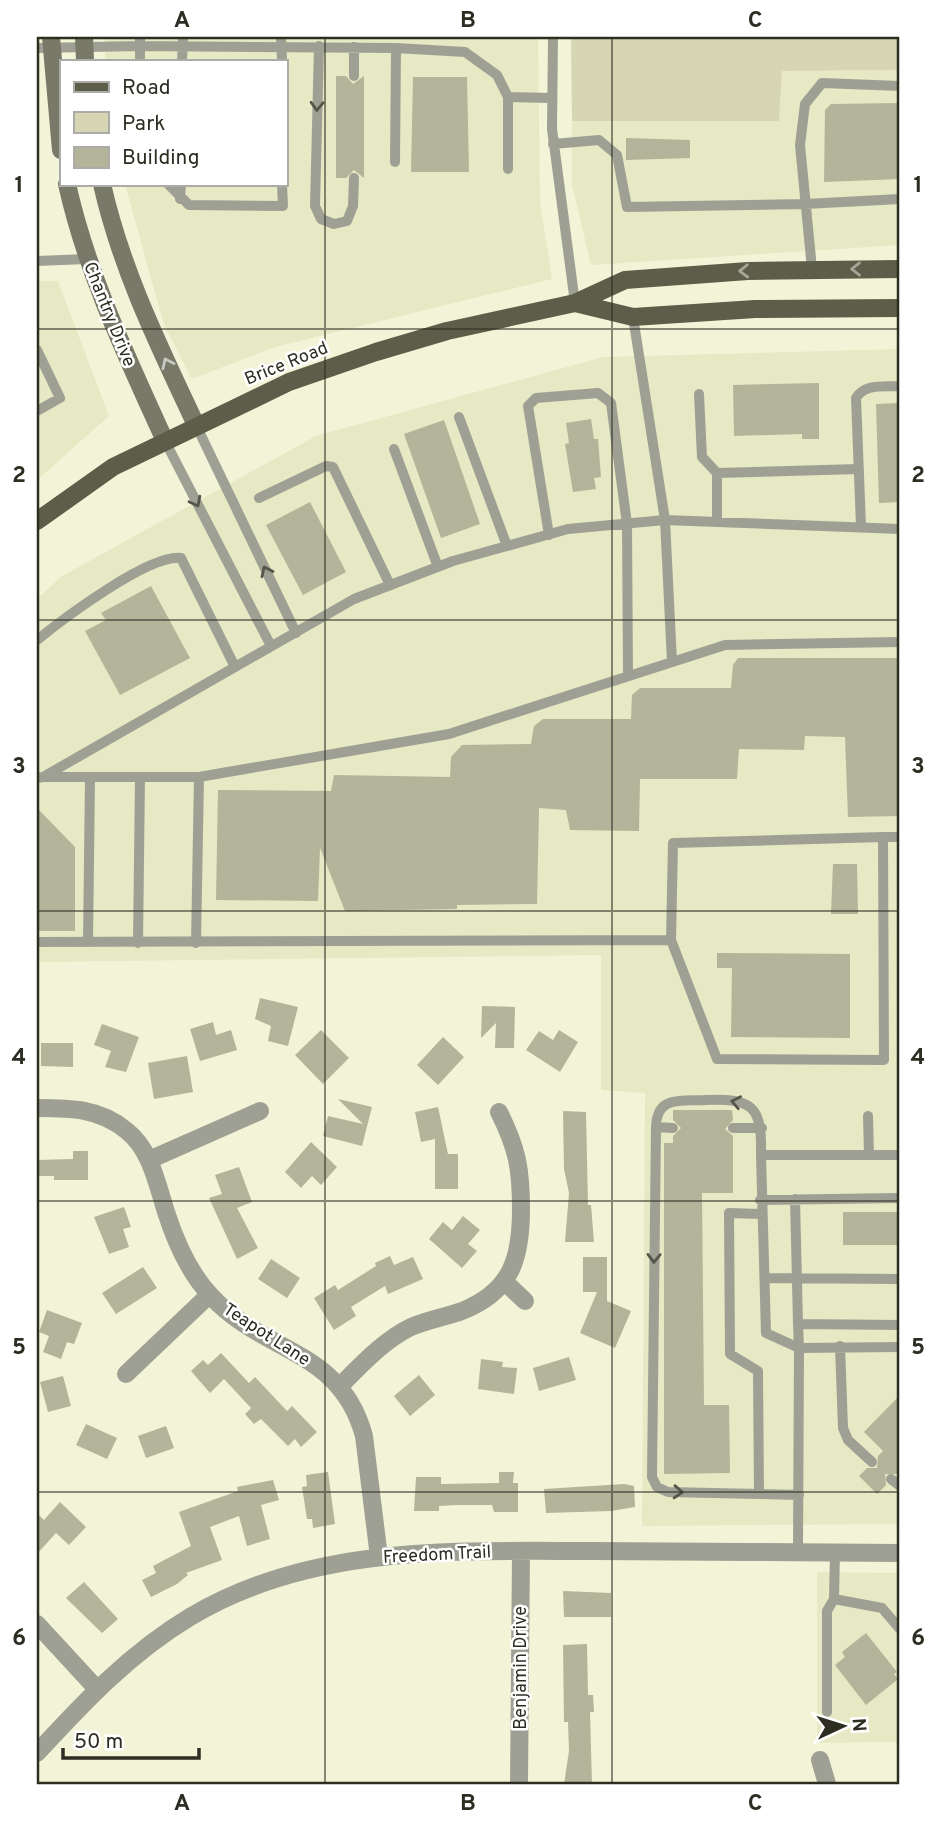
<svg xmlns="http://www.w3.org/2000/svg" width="937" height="1821" viewBox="0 0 937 1821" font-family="Overpass,sans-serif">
	<rect width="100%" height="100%" fill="#f3f4d7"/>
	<path fill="#e7e8c4" d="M 105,37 L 538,37 L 540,201 L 552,279 L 275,347 L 192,379 L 164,325 L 125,184 L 285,184 L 285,61 L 105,61 Z
		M 900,70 L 900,245 L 591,265 L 572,185 L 572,121 L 779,121 L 782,71 Z
		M 37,281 L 58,281 L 109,416 L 37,480 Z
		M 900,349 L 900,1524 L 642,1526 L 645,1093 L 601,1090 L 601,955 L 37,962 L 37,599 L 62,576 L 316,436 L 603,357 Z
		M 817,1572 L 900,1573 L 900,1742 L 817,1743 Z"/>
	<path fill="#d6d6b5" d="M 571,37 L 900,37 L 900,70 L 782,71 L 779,121 L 572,121 Z"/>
	<path fill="#b3b499" d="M 336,76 L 346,76 L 353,84 L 364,76 L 364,178 L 354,170 L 346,178 L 336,178 Z
		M 413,77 L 467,77 L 469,172 L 411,172 Z
		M 900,103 L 900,179 L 824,182 L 825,110 L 831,104 Z
		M 626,138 L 690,140 L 690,158 L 626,160 Z
		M 819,383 L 819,439 L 802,439 L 802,434 L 734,436 L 733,385 Z
		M 900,403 L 900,502 L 879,503 L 876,404 Z
		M 591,419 L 594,439 L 598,439 L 601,477 L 594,478 L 596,489 L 573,492 L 565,444 L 569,443 L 566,423 Z
		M 444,420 L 480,524 L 441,538 L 404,434 Z
		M 310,502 L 346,572 L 303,595 L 266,525 Z
		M 151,586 L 190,658 L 120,695 L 85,631 L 106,620 L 101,613 Z
		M 738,658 L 900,658 L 900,816 L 848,817 L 845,737 L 805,736 L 804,750 L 739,749 L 737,779 L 640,779 L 639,831 L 570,830 L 566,810 L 539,808 L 537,904 L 457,905 L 457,909 L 345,911 L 320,848 L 318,901 L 216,900 L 218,790 L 331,791 L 334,775 L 450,777 L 451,757 L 462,745 L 531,744 L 534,726 L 543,719 L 631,719 L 632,695 L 640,688 L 731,688 L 733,665 Z
		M 37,808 L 75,847 L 75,931 L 37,931 Z
		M 833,864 L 857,864 L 858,914 L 831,914 Z
		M 717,953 L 850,954 L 850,1038 L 731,1037 L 732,968 L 717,968 Z
		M 260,998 L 298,1007 L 288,1046 L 268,1041 L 271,1026 L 255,1019 Z
		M 482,1006 L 515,1007 L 514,1048 L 495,1048 L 496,1023 L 481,1038 Z
		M 213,1022 L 216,1035 L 231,1030 L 237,1050 L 200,1061 L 190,1029 Z
		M 102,1024 L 139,1037 L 126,1072 L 105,1067 L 111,1051 L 94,1045 Z
		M 321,1030 L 349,1058 L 323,1084 L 295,1055 Z
		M 559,1030 L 578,1042 L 560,1072 L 526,1050 L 539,1031 L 553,1040 Z
		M 443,1037 L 464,1057 L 438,1085 L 417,1065 Z
		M 41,1043 L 73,1043 L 73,1067 L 41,1066 Z
		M 187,1056 L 193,1092 L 154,1099 L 148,1063 Z
		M 338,1099 L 372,1107 L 362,1146 L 323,1136 L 328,1116 L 363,1124 Z
		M 438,1107 L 448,1154 L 458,1154 L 458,1189 L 435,1189 L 435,1139 L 421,1142 L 415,1112 Z
		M 673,1110 L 732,1110 L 733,1120 L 725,1129 L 733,1136 L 733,1193 L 702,1193 L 704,1405 L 729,1405 L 730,1473 L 664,1474 L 664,1143 L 673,1143 L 673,1136 L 681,1128 L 673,1120 Z
		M 563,1111 L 586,1112 L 588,1205 L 591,1205 L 594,1242 L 565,1242 L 569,1193 L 564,1169 Z
		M 311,1142 L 337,1167 L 321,1185 L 312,1176 L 301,1188 L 285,1172 Z
		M 73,1151 L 88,1151 L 88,1180 L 54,1180 L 54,1176 L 37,1176 L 37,1160 L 73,1159 Z
		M 239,1167 L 252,1202 L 237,1208 L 258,1248 L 237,1259 L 209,1198 L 222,1194 L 215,1175 Z
		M 124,1207 L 131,1227 L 123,1229 L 129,1247 L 109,1254 L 94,1217 Z
		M 843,1212 L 900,1212 L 900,1245 L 843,1245 Z
		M 463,1216 L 480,1230 L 468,1244 L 477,1251 L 462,1268 L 429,1239 L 443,1222 L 452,1230 Z
		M 390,1256 L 394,1265 L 413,1257 L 423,1279 L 388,1294 L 385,1286 L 351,1307 L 356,1316 L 334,1330 L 314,1298 L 335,1285 L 338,1290 L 376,1266 L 375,1263 Z
		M 583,1257 L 607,1257 L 607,1301 L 631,1311 L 615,1348 L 580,1333 L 597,1292 L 583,1292 Z
		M 271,1259 L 300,1278 L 287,1298 L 258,1279 Z
		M 143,1267 L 157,1288 L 116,1314 L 102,1293 Z
		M 47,1310 L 82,1323 L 74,1344 L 67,1342 L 61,1359 L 43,1352 L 49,1336 L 39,1332 Z
		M 221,1353 L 249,1383 L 255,1377 L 287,1411 L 292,1406 L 317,1432 L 301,1447 L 295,1439 L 288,1446 L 261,1419 L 254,1424 L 245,1414 L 251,1408 L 224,1379 L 210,1393 L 191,1371 L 203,1360 L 208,1365 Z
		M 569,1357 L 576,1380 L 539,1391 L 533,1368 Z
		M 481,1359 L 503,1362 L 502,1367 L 517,1368 L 514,1394 L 478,1389 Z
		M 419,1375 L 435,1395 L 410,1416 L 394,1396 Z
		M 63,1376 L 71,1406 L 48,1412 L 40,1382 Z
		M 900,1395 L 900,1470 L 897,1474 L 885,1474 L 886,1485 L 877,1494 L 859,1476 L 867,1468 L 877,1468 L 878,1456 L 883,1451 L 864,1432 Z
		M 86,1424 L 117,1438 L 107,1459 L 76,1445 Z
		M 166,1426 L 174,1448 L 146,1458 L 138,1436 Z
		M 328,1472 L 335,1524 L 313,1528 L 312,1519 L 307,1519 L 302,1487 L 307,1486 L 306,1475 Z
		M 499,1472 L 514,1472 L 513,1483 L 518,1483 L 518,1512 L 494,1512 L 492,1505 L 456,1505 L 439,1506 L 439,1511 L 414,1511 L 416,1477 L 441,1477 L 441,1484 L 499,1483 Z
		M 273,1480 L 279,1500 L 261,1505 L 270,1539 L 247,1546 L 239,1516 L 210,1527 L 222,1560 L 186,1573 L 188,1575 L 177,1584 L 151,1597 L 142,1580 L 156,1573 L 153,1566 L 191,1546 L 179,1512 L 238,1491 L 237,1487 Z
		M 624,1484 L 634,1486 L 635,1507 L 611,1511 L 546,1513 L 544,1489 Z
		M 60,1502 L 86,1527 L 69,1545 L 56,1533 L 37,1554 L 37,1513 L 44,1520 Z
		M 84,1582 L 118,1619 L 102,1633 L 66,1598 Z
		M 563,1591 L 611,1593 L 611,1617 L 564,1617 Z
		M 866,1633 L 897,1672 L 894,1674 L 898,1679 L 866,1705 L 835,1665 L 845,1657 L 842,1652 Z
		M 587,1644 L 588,1695 L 593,1695 L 594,1712 L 590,1712 L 592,1784 L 564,1784 L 569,1751 L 568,1722 L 564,1722 L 563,1645 Z"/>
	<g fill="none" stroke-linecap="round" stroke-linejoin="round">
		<path stroke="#9fa094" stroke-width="10" d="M 140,37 L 140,46 L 396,48 L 465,52 L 497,75 L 508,97 L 508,169
			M 281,37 L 282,61
			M 553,37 L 552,129 L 575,303
			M 319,46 L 315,206 L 321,219 L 334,224 L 347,221 L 353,206 L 354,178
			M 354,47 L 354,76
			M 37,48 L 140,46 L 140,61
			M 182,61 L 183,37
			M 508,97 L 552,98
			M 553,144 L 599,140 L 617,155 L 627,207 L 805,204 L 900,199
			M 395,162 L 396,48
			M 168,184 L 189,205 L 283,206 L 282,184
			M 180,199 L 181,184
			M 37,261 L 87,259
			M 812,269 L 800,145 L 805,104 L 822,83 L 900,86
			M 633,317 L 665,520 L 672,662
			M 37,350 L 60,398 L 37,411
			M 699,394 L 702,457 L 717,473 L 717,521
			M 459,417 L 507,546
			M 196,425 L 296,633
			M 165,441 L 271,646
			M 394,449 L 438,567
			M 717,473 L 859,469
			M 259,498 L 326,466 L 333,467 L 390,585
			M 861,526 L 856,398 C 865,383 884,387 900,386
			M 549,535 L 528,406 L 536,398 L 598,393 L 611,403 L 627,524 L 628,676
			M 37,640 C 63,619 149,554 181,558 L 235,667
			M 46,777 L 199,777 L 449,734 L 725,645 L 900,642
			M 37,778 L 43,777 L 354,599 L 453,561 L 568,529 L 665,520 L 900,529
			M 671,940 L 673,843 L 883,837
			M 37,942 L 671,940 L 717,1059 L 884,1060 L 883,837 L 900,837
			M 88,942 L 90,777
			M 138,943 L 140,777
			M 196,943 L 199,777
			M 868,1116 L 869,1155
			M 656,1127 L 673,1128
			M 733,1128 L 762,1128
			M 795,1199 L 798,1324 L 900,1325
			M 760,1200 L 900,1198
			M 761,1214 L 729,1213 L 730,1354 L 758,1371 L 759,1494 L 799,1495
			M 765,1278 L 900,1279
			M 798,1324 L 799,1348 L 900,1347
			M 840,1346 L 843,1428 L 848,1440 L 872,1462
			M 891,1479 L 900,1486
			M 759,1494 L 668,1492 L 657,1487 L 652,1477 L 656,1127 C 656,1118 659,1108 667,1104 C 678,1099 694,1101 705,1100 C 754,1098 762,1107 761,1155
			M 798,1553 L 799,1348 L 766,1333 L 761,1155 L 900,1155
			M 834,1599 L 882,1608 L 900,1629
			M 827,1712 L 827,1611 L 834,1599 L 835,1553"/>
		<path stroke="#9fa094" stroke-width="18" d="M 37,1108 C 70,1108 100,1108 127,1131 C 151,1150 157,1184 166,1212 C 175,1240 190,1274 211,1296 C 264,1354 340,1348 364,1436 L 379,1557
			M 149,1160 L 260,1111
			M 505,1282 L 525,1301
			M 126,1374 L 209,1295
			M 341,1385 C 361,1365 384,1340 411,1327 C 427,1320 445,1317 462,1311 C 512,1291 521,1258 521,1209 C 521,1168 517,1148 499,1112
			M 37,1624 L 96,1688
			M 37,1753 C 84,1702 130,1653 190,1617 C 311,1544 457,1551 593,1551 C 695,1551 798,1553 900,1553
			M 820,1760 L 827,1784
			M 519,1784 L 521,1551"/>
		<path stroke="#787968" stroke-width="18" d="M 51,37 L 61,150
			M 84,37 L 85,61
			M 67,184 C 87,274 127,357 165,441
			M 102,184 C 121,269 159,346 196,425"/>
		<path stroke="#5d5d49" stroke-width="18" d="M 575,303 L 633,317 L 755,309 L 900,308
			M 37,521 L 113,467 L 289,382 L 376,352 L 447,331 L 575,303 L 625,280 L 748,271 L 900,269"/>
	</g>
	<defs><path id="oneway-chevron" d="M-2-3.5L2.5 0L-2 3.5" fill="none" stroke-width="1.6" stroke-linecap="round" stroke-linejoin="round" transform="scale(1.75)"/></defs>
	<g stroke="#55554a">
		<use href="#oneway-chevron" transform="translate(317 106) rotate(92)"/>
		<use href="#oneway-chevron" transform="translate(196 502) rotate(63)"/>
		<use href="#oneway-chevron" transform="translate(266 571) rotate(-116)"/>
		<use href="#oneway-chevron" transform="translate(736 1102) rotate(-169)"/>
		<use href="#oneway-chevron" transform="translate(654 1258) rotate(91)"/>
		<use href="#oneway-chevron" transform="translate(678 1492) rotate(4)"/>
	</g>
	<g stroke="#a6a69b">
		<use href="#oneway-chevron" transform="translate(856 269) rotate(-180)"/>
		<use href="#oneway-chevron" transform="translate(744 271) rotate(178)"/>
	</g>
	<use stroke="#c9c9c3" href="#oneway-chevron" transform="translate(167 363) rotate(-115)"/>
	<path fill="none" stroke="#2d2d22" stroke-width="2" stroke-opacity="0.55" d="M 325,37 L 325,1784M 612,37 L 612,1784M 37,329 L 900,329M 37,620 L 900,620M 37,911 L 900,911M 37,1201 L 900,1201M 37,1492 L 900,1492"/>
	<g text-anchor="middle" stroke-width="5" stroke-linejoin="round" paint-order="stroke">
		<g font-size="18" fill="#2d2d22" stroke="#fff">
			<text transform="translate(110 314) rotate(68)" y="6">Chantry Drive</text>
			<text transform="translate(286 363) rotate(-22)" y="6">Brice Road</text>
			<text transform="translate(267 1334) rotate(33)" y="6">Teapot Lane</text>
			<text transform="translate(437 1554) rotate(-3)" y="6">Freedom Trail</text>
			<text transform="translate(520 1668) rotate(-90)" y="6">Benjamin Drive</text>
		</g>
	</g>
	<rect width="937" height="1821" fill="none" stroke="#ffffff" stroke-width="77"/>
	<rect x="60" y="60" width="228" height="126" fill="#ffffff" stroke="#ababa7" stroke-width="2"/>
	<rect x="74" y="82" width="35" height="10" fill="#5d5d49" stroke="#ababa7" stroke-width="2"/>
	<text x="122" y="94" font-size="21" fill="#2d2d22">Road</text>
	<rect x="74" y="112" width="35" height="21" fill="#d6d6b5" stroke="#ababa7" stroke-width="2"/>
	<text x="122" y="130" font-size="21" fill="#2d2d22">Park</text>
	<rect x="74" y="147" width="35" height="21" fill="#b3b499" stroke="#ababa7" stroke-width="2"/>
	<text x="122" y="164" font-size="21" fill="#2d2d22">Building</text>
	<g transform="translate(843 1726) rotate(86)" stroke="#ffffff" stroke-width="5" paint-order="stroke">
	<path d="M0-5L12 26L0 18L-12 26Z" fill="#2d2d22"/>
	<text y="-10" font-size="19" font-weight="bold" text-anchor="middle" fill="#2d2d22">N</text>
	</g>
	<path d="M63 1748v10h136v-10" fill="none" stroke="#2d2d22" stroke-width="3.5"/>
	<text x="74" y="1748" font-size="21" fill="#2d2d22" stroke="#ffffff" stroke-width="5" paint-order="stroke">50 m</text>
	<rect x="38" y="38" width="860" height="1745" fill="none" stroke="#2d2d22" stroke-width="2.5"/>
	<g font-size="23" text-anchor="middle" font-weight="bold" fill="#2d2d22">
		<text x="182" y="27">A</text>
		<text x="468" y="27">B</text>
		<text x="755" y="27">C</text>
		<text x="19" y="192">1</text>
		<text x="918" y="192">1</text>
		<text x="19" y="482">2</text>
		<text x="918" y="482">2</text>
		<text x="19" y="773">3</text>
		<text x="918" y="773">3</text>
		<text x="19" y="1064">4</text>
		<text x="918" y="1064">4</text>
		<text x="19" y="1354">5</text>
		<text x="918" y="1354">5</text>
		<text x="19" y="1645">6</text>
		<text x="918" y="1645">6</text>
		<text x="182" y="1810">A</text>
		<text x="468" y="1810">B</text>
		<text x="755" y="1810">C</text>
	</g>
</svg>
